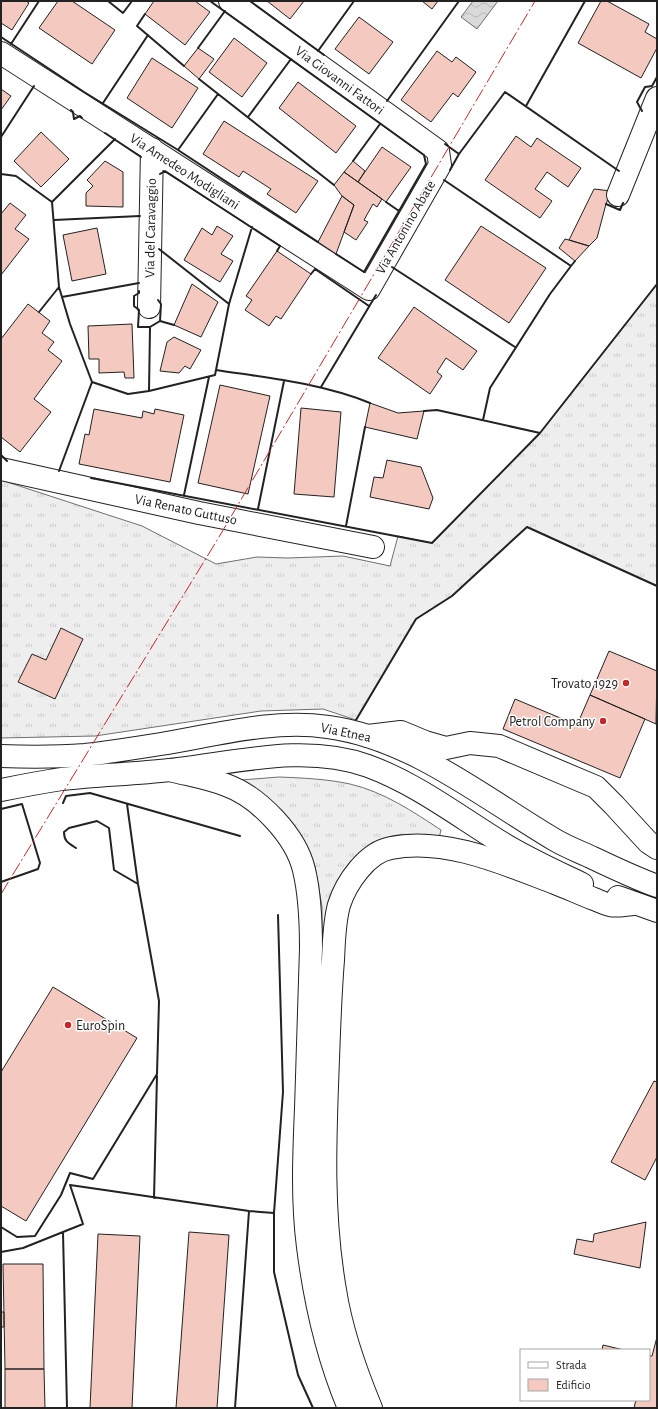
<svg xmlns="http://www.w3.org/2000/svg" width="658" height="1409" viewBox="0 0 658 1409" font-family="'Alegreya Sans',sans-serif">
	<defs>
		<pattern id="grass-tufts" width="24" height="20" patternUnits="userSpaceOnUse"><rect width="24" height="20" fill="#eee"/><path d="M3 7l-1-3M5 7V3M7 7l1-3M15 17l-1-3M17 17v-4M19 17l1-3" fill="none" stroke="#ccc"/></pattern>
		<pattern id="water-waves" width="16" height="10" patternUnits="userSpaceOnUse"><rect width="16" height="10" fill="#d9d9d9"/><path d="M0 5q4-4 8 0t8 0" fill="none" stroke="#bababa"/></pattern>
	</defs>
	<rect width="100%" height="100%" fill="#fff"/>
	<path fill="url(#grass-tufts)" stroke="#6f6f6f" d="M 657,284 L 657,586 L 527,527 L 452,596 L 416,619 L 356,720 L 323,709 L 261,711 L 95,736 L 1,738 L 1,480 L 142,526 L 216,564 L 257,557 L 288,558 L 343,556 L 390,566 L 398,536 L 432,543 L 540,433 Z
		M 279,777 C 303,778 327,779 350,784 C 384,792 412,811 441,830 L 439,838 C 426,836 413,833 399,835 C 391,835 381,840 374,844 C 333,867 329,902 322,944 L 322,907 L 315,866 L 305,846 L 241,780 Z"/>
	<path fill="url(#water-waves)" stroke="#6f6f6f" d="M 473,1 L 498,1 L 477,29 L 461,17 Z"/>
	<path fill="#f3c9c0" stroke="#222" d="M 1,1 L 26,1 L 29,3 L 12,30 L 1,23 Z
		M 58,1 L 72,1 L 115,30 L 92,64 L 39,28 Z
		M 154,1 L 195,1 L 210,12 L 185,45 L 145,14 Z
		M 267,1 L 304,1 L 290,19 Z
		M 422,1 L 438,1 L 432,9 Z
		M 601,1 L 607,1 L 649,24 L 645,32 L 657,39 L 657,48 L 641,78 L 578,43 Z
		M 359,17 L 393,42 L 369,74 L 335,49 Z
		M 234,38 L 267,63 L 242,97 L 209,72 Z
		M 198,48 L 214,59 L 199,79 L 184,66 Z
		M 437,51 L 452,62 L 456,57 L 476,72 L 458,97 L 453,93 L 431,122 L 401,100 Z
		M 152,58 L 198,88 L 172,128 L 127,98 Z
		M 298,82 L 356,126 L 336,153 L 279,108 Z
		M 1,89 L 11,96 L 1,110 Z
		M 224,121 L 318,181 L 296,213 L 267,194 L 271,189 L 243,171 L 239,177 L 203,154 Z
		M 41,132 L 69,159 L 41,187 L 14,161 Z
		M 516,136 L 531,147 L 537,138 L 581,168 L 568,187 L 547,172 L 535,189 L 552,201 L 540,218 L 485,180 Z
		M 382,147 L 411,167 L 386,202 L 358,182 Z
		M 105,161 L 123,172 L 123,207 L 86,206 L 86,193 L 93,186 L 87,180 Z
		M 353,161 L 365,171 L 358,182 L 344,172 Z
		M 344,172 L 382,199 L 377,207 L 373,204 L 364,220 L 368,222 L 356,240 L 344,232 L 354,205 L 342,196 L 334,185 Z
		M 594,189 L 611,191 L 606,204 L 597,238 L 589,246 L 569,240 Z
		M 342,196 L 354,205 L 336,254 L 318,242 Z
		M 10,203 L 26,215 L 15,229 L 29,239 L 1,275 L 1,214 Z
		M 217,226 L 233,236 L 221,254 L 233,261 L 220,282 L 184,260 L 202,228 L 212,235 Z
		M 481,226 L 546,268 L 509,323 L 445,280 Z
		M 97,228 L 106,274 L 72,281 L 63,235 Z
		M 565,239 L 569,240 L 589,246 L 575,261 L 559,248 Z
		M 277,251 L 311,274 L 281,319 L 276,316 L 269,326 L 245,310 L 252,300 L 246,296 Z
		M 192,284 L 218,302 L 201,337 L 174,325 Z
		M 28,304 L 50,321 L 42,333 L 54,342 L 48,350 L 62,361 L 34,399 L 51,412 L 20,452 L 1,437 L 1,339 Z
		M 414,307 L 477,351 L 463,370 L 446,358 L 437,372 L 442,376 L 430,394 L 378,358 Z
		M 132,324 L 134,378 L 125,378 L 124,372 L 99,373 L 99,359 L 89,359 L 88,326 Z
		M 174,337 L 201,350 L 190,369 L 185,366 L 179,373 L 160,371 L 167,342 Z
		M 220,385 L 270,396 L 248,494 L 198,483 Z
		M 370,403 L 398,413 L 424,411 L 417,439 L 365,427 Z
		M 301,408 L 341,412 L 334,497 L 294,494 Z
		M 94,409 L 142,418 L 143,411 L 154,414 L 155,409 L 184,415 L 170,482 L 79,464 L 85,434 L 89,435 Z
		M 387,460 L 421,467 L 433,498 L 429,509 L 370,497 L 374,477 L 383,478 Z
		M 61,628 L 83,639 L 55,699 L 18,682 L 32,654 L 46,660 Z
		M 609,651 L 657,671 L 656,724 L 590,695 Z
		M 590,695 L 645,719 L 620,778 L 503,729 L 515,699 L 577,725 Z
		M 53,987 L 137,1038 L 26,1221 L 1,1206 L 1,1072 Z
		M 654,1081 L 657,1082 L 657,1157 L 645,1180 L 611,1162 Z
		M 646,1222 L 640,1268 L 574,1254 L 577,1239 L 593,1242 L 594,1234 Z
		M 189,1232 L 229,1235 L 217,1408 L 176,1408 Z
		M 98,1234 L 140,1236 L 132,1408 L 90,1408 Z
		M 3,1264 L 43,1264 L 44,1369 L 5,1369 Z
		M 1,1312 L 4,1312 L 4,1327 L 1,1327 Z
		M 657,1337 L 657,1408 L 634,1408 L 636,1400 L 649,1400 L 649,1356 L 652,1356 Z
		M 603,1345 L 624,1350 L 602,1350 Z
		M 5,1369 L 44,1369 L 45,1408 L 5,1408 Z"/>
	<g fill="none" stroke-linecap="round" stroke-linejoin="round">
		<g stroke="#222" stroke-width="24">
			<path id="minor" d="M 1,53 L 369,289 L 440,165 L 438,151 L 230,1
				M 618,195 L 657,98
				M 149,307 L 152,149
				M 1,469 L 199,513 L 373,547
				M 368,736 L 401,732 L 425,742 L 446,748 L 470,743 L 499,746 L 596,787 L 614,805 L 648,842 L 657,848"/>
		</g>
		<g stroke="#222" stroke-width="24">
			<path id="major" d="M 1,756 C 29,757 57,757 85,755 C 110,752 136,748 161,744 C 216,735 272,719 328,727 C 411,738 484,798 555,840 C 567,847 580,852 593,858 C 614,868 635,878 657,886
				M 1,790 C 21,786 42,782 62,779 C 98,775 134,774 170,770 C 235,763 304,743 368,766 C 417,784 458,816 502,843 C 528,859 555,871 582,884
				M 618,897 L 657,911"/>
		</g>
		<g stroke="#222" stroke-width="24">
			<path id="highway" d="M 170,770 C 189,775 208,778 226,785 C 259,797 296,836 304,870 C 310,895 311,922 311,948 C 309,1002 308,1055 306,1108 C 304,1155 302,1201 308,1247 C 315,1302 327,1356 349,1408
				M 371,1408 C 356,1372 341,1329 335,1290 C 320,1204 326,1120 329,1032 C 330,1008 331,984 333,960 C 334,942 334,923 339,905 C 346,883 367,852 391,848 C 445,837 505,864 555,883 C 568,888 581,894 594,899 C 599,901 605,904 610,905 C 618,907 627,904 635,904"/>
		</g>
		<use href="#minor" stroke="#fff" stroke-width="22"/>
		<use href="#major" stroke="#fff" stroke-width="22"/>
		<use href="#highway" stroke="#fff" stroke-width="22"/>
		<path stroke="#222" stroke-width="2" d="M 108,1 L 123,13 L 132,1
			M 210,1 L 424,155 L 426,164 L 399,211 L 386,202
			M 250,1 L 324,55
			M 145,14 L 137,26 L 184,66
			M 1,37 L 84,92 L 178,150 L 318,242
			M 11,44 L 39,1
			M 198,48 L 225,11
			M 318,51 L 354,1
			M 199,79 L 334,185
			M 387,101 L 459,1
			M 103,103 L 148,35
			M 526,106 L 585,1
			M 71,110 L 73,112 L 74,119 L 80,116 L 82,118
			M 642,111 L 637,102 L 645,87 L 652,86 L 657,77
			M 248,117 L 291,59
			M 105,133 L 141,157
			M 1,137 L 34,86
			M 445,144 L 459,154
			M 178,150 L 218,94
			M 353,161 L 380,124
			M 450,170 L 459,154 L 505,92 L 619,171
			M 1,174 L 16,176 L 52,202 L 59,287 L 70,324 L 92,382 L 128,394 L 149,391 L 215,375 L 229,304 L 252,227
			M 160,174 L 165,171 L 280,246 L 277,251
			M 444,180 L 571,266 L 575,261
			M 52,202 L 115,139
			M 606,204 L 620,210 L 623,203
			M 54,220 L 140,216
			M 159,249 L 229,304
			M 336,254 L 364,272 L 399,211
			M 392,267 L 515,347
			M 311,274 L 315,269 L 369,306
			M 139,291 L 139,293 L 134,296 L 134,306 L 139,310 L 138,327 L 150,327 L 160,321 L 161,304 L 158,300
			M 62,297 L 139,283
			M 39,312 L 59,287
			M 160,321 L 174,325
			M 216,370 C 268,378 321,383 370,403
			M 321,387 L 376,295
			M 149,391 L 150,327
			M 424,411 L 437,410 L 540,433
			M 483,420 L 490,388 L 550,294 L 571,266
			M 1,455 L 7,461
			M 59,471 L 92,382
			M 91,478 L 432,543 L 540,433 L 657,284
			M 184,495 L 209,377
			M 258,509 L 284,381
			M 346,526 L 365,427
			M 356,720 L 416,619 L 452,596 L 527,527 L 657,586
			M 63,803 L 66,796 L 90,793 L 240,836
			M 1,809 L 22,804 L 40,863 L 38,869 L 1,882
			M 76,848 C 68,843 64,841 64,832 L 69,828 L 97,821 L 109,828 L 114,870 L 138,884
			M 278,915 L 283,1092 L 274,1213 L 274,1272 L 298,1375 L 313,1408
			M 154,1198 L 157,1076
			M 1,1227 L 17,1237 L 35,1236 L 61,1195 L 70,1173 L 93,1179 L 157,1074 L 159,1001 L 138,884 L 127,804
			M 63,1232 L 67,1408
			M 1,1252 L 23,1248 L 83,1224 L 70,1185 L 249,1211 L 274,1213
			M 235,1408 L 249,1211"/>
		<path stroke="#c62828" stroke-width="1" stroke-dasharray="14 3 2 3" stroke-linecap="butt" d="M 1,894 L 219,537 L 535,1"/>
	</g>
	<g fill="#c62828" stroke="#fff" stroke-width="1.5">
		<circle cx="626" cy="683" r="4"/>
		<circle cx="603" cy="721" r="4"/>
		<circle cx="68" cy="1025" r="4"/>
	</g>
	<g text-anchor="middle" stroke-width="3" stroke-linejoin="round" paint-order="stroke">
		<g font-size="14" fill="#222" stroke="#fff">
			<text transform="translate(340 80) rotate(36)" y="5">Via Giovanni Fattori</text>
			<text transform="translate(185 171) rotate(33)" y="5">Via Amedeo Modigliani</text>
			<text transform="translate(405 227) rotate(-60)" y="5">Via Antonino Abate</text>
			<text transform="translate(150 228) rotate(-89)" y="5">Via del Caravaggio</text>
			<text transform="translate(186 509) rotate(12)" y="5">Via Renato Guttuso</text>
			<text transform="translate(346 732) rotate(12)" y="5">Via Etnea</text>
		</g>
		<g font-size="14" fill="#222" stroke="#fff" text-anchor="end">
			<text x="618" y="688">Trovato 1929</text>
			<text x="595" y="726">Petrol Company</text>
			<text x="76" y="1030" text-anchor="start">EuroSpin</text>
		</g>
	</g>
	<rect width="658" height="1409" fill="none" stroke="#222222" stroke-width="4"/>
	<rect x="520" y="1349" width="130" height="52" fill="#ffffff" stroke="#a7a7a7"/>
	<rect x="528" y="1362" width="20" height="6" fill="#ffffff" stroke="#a7a7a7"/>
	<text x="556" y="1369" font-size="12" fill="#222222">Strada</text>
	<rect x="528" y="1379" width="20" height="12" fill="#f3c9c0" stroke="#a7a7a7"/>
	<text x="556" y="1389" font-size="12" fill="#222222">Edificio</text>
</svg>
